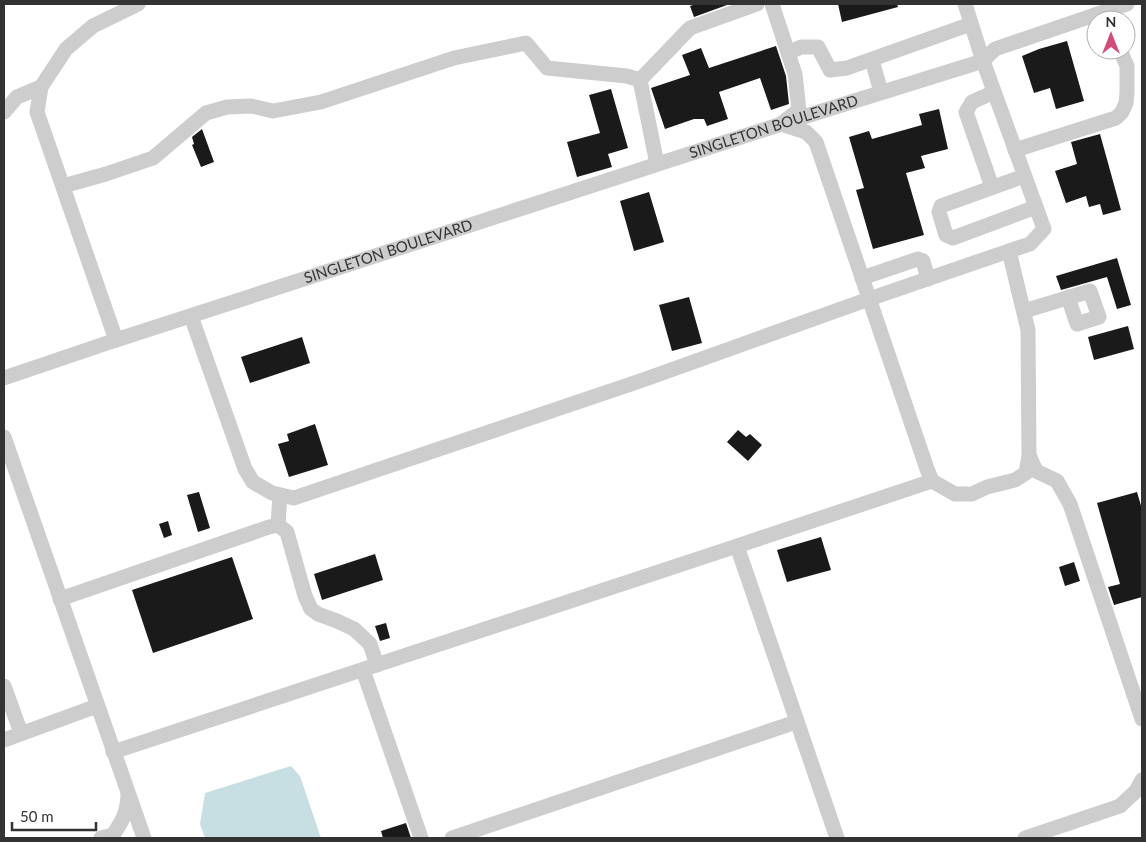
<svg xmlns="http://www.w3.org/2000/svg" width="1146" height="842" viewBox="0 0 1146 842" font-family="Lato,sans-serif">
	<rect width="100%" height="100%" fill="#fff"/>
	<path fill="#c7dfe3" d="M 291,766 L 300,776 L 321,838 L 205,838 L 200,824 L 205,793 Z"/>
	<path fill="#1a1a1a" d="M 696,4 L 726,4 L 727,5 L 694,17 L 690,6 Z
		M 838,4 L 897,4 L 898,7 L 842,22 Z
		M 1067,41 L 1084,101 L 1056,109 L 1050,88 L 1034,93 L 1022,56 L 1039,49 Z
		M 776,46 L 786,76 L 789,104 L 771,110 L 760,78 L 719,92 L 728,119 L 707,126 L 704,119 L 694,119 L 665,129 L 651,88 L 690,75 L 682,55 L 701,48 L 709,68 Z
		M 611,89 L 628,148 L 608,154 L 612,167 L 577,177 L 567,142 L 600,133 L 589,95 Z
		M 939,109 L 948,149 L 921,156 L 925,168 L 906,173 L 924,235 L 873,249 L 856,190 L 864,188 L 849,137 L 869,131 L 872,139 L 922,125 L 919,114 Z
		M 202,129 L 214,162 L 201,167 L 192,145 L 194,144 L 192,137 Z
		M 1100,134 L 1121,210 L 1103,215 L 1100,204 L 1089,207 L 1086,196 L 1066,203 L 1055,171 L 1077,164 L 1071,142 Z
		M 649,192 L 664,242 L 634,251 L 620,201 Z
		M 1117,258 L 1131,305 L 1117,309 L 1107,277 L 1061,290 L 1056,276 Z
		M 689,297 L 702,343 L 672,351 L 659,305 Z
		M 1128,326 L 1134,349 L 1094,360 L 1088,337 Z
		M 302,337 L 310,363 L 250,383 L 241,357 Z
		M 315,424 L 328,465 L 289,477 L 278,444 L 289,441 L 287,434 Z
		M 738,430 L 746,437 L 750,434 L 762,445 L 748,461 L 727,442 Z
		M 199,492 L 210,528 L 198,532 L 187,495 Z
		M 1137,492 L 1142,509 L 1142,597 L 1114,605 L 1108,587 L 1120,584 L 1097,503 Z
		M 168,521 L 172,535 L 164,538 L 159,524 Z
		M 821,537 L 831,570 L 787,582 L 777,550 Z
		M 375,554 L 383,580 L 322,600 L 314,574 Z
		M 232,557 L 253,619 L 153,653 L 132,590 Z
		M 1074,562 L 1080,581 L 1065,586 L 1059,567 Z
		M 386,623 L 390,638 L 380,641 L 375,626 Z
		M 406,823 L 411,838 L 383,838 L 381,831 Z"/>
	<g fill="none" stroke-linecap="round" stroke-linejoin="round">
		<g stroke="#cdcdcd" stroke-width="15">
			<path id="s1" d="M 138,4 L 93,26 L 66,49 L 41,87 L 37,112 L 116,340 L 803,117 L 983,61 L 965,4"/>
			<path d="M 772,4 L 795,74 L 799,110 L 781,124 L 806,132 L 816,142 L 927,469 L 932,481 L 955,494 L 972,494 L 987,487 L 1015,480 L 1026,473 L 1029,456"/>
			<path d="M 1127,4 L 995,49 L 983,61 L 1044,229 L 1030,244 L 1009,251 L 1028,330 L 1029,455 L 1036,471 L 1057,481 L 1070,504 L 1142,719"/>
			<path d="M 788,53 L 801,47 L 818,47 L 830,70 L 847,68 L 971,24"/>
			<path d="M 872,60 L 881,92"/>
			<path d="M 640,80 L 690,28 L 757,4"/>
			<path d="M 4,112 L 17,97 L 41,87"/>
			<path d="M 1015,150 L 1116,118 L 1122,112 L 1126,103 L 1127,93 L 1127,66 L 1120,50"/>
			<path d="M 1024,176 L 941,206 L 939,212 L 946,235 L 953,238 L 1036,207"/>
			<path d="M 63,186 L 106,174 L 153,158 L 206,113 L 227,107 L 251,106 L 273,111 L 321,102 L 454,58 L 526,43 L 547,68 L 627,76 L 640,80 L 657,164"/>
			<path d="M 992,187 L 966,112 L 972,102 L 994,92"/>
			<path d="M 862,278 L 918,259 L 923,261 L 928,279"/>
			<path d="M 1024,311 L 1090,291 L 1099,317 L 1077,324 L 1068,297"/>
			<path d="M 191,316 L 245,469 L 253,482 L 272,493 L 294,498 L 640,381 L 869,299 L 1009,251"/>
			<path d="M 4,378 L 116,340"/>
			<path d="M 4,437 L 144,838"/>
			<path d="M 278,525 L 280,495"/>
			<path d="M 737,546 L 837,838"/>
			<path d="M 60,599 L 269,527 L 278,525 L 287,532 L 305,596 L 311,609 L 318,614 L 337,621 L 354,629 L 370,644 L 377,665"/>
			<path d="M 363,670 L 421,838"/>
			<path d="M 4,686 L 21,733"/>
			<path d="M 4,740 L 97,706"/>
			<path d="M 113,752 L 737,546 L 932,481"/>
			<path d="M 101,838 L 113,835 C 123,820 127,813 128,795"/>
			<path d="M 452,838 L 796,722"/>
			<path d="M 1025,838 L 1120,806 L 1136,791 L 1142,780"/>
		</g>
	</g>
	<g text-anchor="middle" stroke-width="5" stroke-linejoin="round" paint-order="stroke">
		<g font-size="15" fill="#333" stroke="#fff">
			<text dy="5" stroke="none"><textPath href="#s1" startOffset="1089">SINGLETON BOULEVARD</textPath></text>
			<text dy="5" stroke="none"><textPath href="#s1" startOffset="684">SINGLETON BOULEVARD</textPath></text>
		</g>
	</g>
	<rect width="1146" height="842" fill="none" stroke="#333333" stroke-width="10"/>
	<g transform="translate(1111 35)"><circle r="24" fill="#ffffff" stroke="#adadad"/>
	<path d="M0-4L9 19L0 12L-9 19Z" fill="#d34c78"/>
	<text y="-8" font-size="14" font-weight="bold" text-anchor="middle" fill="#333333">N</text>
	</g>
	<path d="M12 822v8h84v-8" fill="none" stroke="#333333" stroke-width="2.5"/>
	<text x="20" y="822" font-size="15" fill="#333333" stroke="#ffffff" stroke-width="4" paint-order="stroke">50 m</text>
</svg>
